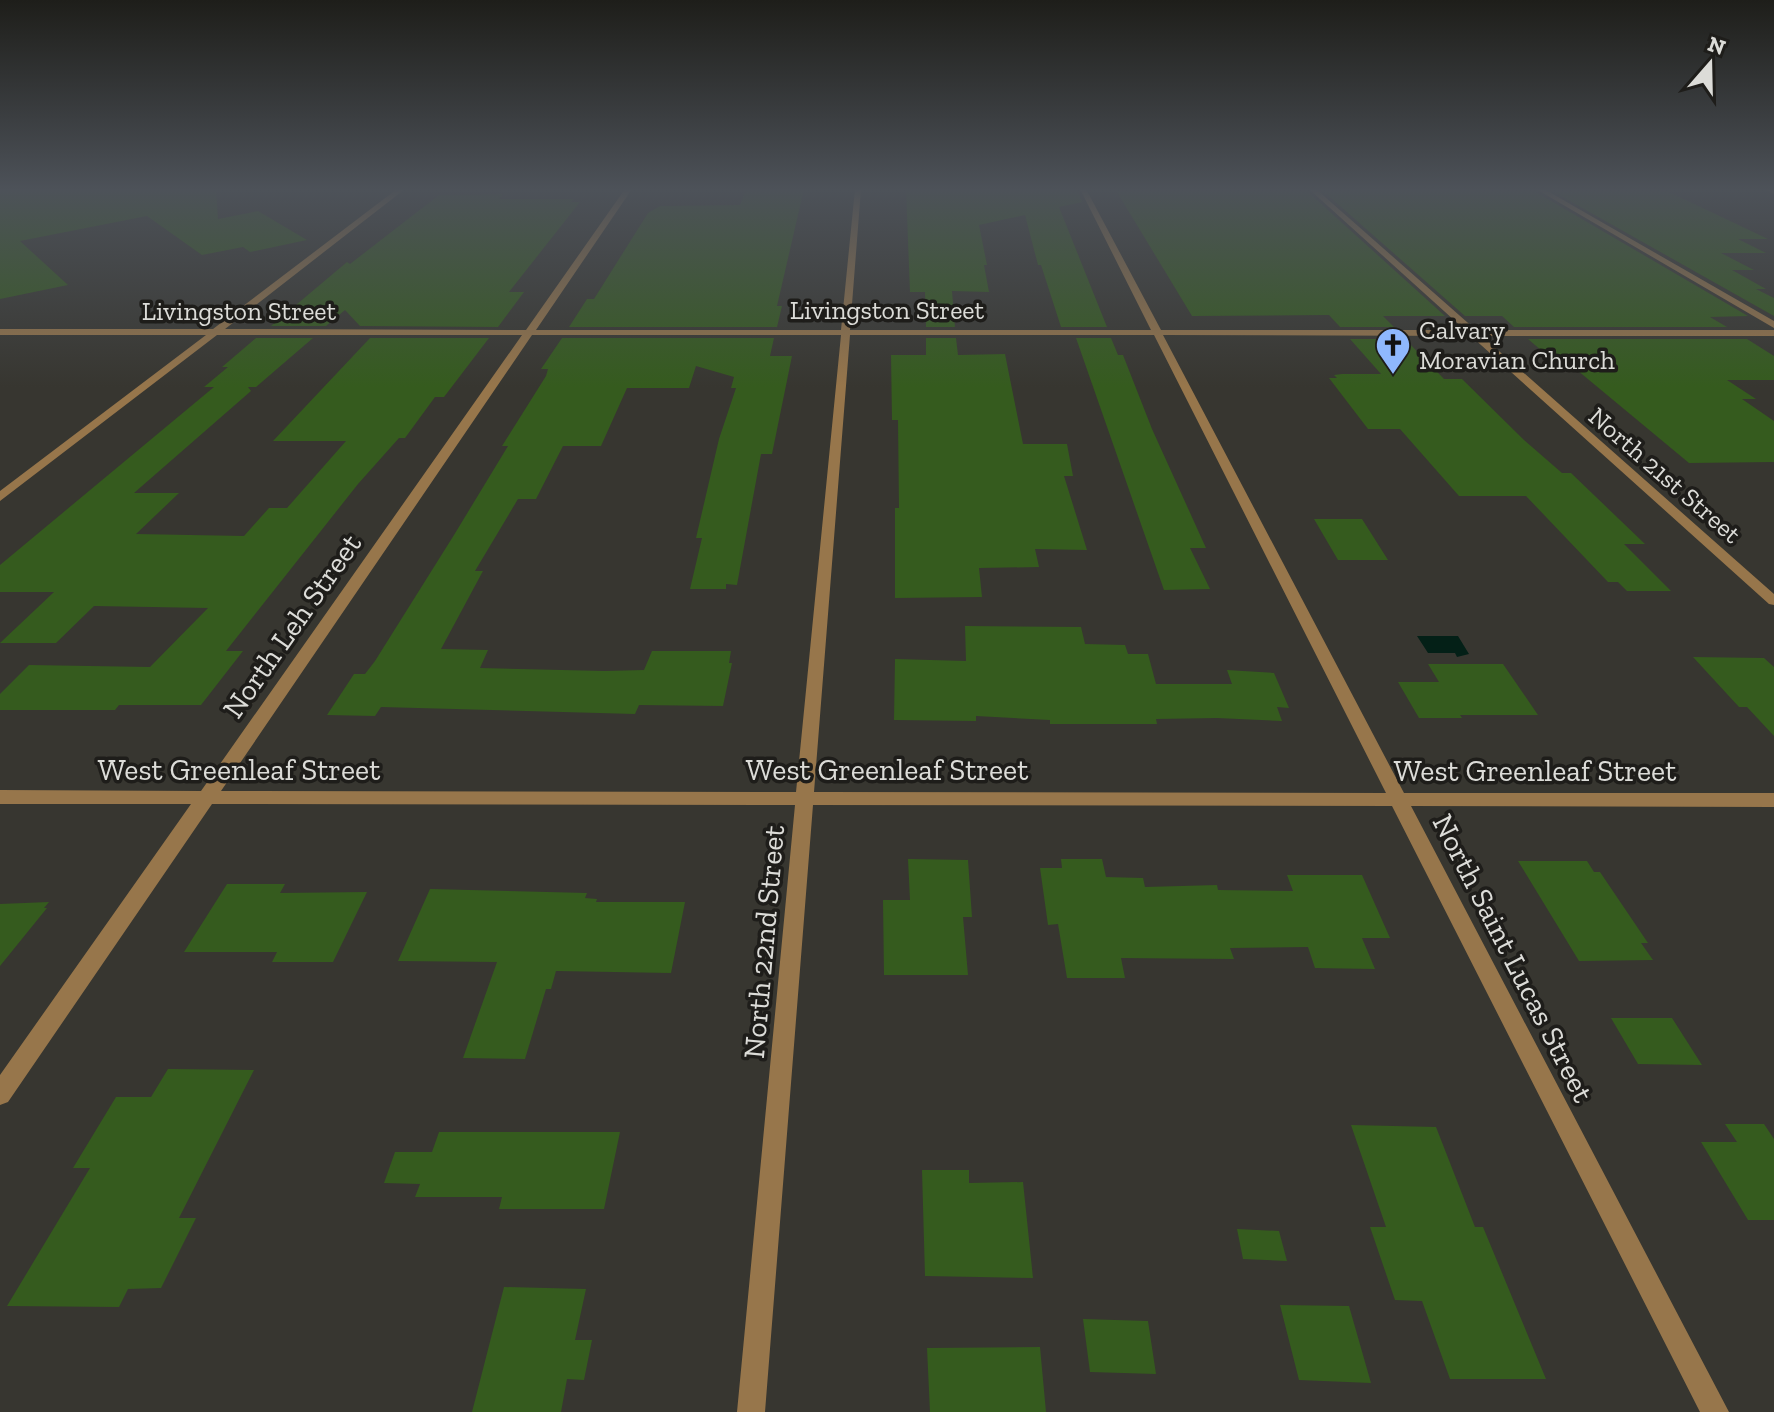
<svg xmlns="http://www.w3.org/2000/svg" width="1774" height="1412" viewBox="0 0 1774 1412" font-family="'Zilla Slab',serif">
	<rect width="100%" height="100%" fill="#373630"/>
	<path fill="#042017" d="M 1417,636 L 1458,636 L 1469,654 L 1457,657 L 1455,653 L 1428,653 Z"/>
	<path fill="#355b1e" d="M 0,189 L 216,189 L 218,219 L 258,211 L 307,240 L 250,252 L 243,247 L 202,255 L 147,216 L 20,241 L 68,285 L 0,299 Z
		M 746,189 L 804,189 L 777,306 L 782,306 L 777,327 L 569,327 L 587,299 L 594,299 L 648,213 L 660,206 L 740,205 Z
		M 906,189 L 1077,189 L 1082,202 L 1059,207 L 1107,327 L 1061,327 L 1041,265 L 1038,265 L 1025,215 L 979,225 L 987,265 L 984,265 L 989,292 L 952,291 L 955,327 L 926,327 L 925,292 L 910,292 Z
		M 1350,190 L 1534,191 L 1748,316 L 1710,317 L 1727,327 L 1514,327 L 1502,316 L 1465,316 L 1323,191 L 1352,191 Z
		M 1307,191 L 1445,316 L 1383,316 L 1394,327 L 1340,327 L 1329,315 L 1192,316 L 1117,192 Z
		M 1667,191 L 1768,239 L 1738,239 L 1766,253 L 1721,253 L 1754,270 L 1732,270 L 1766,289 L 1756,289 L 1774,298 L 1774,316 L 1554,192 Z
		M 503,194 L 499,199 L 574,199 L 571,202 L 580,202 L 509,292 L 524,292 L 498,327 L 360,326 L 345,310 L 326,326 L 271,326 L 347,262 L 350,264 L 439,195 Z
		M 256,338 L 313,338 L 256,387 L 248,387 L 251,391 L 134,493 L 179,493 L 136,534 L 244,536 L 269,508 L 287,508 L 346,441 L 273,441 L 370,338 L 489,338 L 444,397 L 435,397 L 405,438 L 399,438 L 358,484 L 226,651 L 243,651 L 201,705 L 119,705 L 115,710 L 0,710 L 0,694 L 29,665 L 150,667 L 208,608 L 94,606 L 56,643 L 0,643 L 54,592 L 0,592 L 0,565 L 214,387 L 204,387 L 228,367 L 222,367 Z
		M 562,338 L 774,338 L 770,356 L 792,356 L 772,454 L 761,454 L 737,585 L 726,584 L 726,589 L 690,589 L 702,538 L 696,538 L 719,439 L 736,388 L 731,388 L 734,377 L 696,366 L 689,388 L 627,388 L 601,446 L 563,446 L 536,499 L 518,499 L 475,571 L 483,571 L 441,649 L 488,650 L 480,668 L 605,671 L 644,670 L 652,651 L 731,651 L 729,663 L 732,663 L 723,706 L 639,705 L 635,714 L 381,707 L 375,716 L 327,715 L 354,674 L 365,674 L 375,661 L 454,535 L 508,446 L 502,446 L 546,376 L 548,369 L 541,369 Z
		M 926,338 L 956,338 L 958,355 L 1005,354 L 1023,444 L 1067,444 L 1073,476 L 1064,476 L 1087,550 L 1035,549 L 1039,567 L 979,568 L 982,597 L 895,598 L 895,508 L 899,508 L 898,420 L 892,420 L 891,355 L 926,355 Z
		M 1076,338 L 1111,338 L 1118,355 L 1123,355 L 1152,429 L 1206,548 L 1190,548 L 1210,589 L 1164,590 Z
		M 1350,339 L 1405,339 L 1444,379 L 1462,379 L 1524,440 L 1562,473 L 1571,473 L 1645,544 L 1624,544 L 1671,591 L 1627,591 L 1618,582 L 1608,582 L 1526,496 L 1459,496 L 1400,429 L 1368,429 L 1329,378 L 1337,378 L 1334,375 L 1342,374 L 1381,374 Z
		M 1528,339 L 1747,339 L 1774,356 L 1774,380 L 1727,380 L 1756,399 L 1742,399 L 1774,421 L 1774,462 L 1689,463 L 1577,370 L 1564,370 Z
		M 1314,519 L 1362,519 L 1388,560 L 1338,560 Z
		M 965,626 L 1081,627 L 1085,644 L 1125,645 L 1128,654 L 1148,654 L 1156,684 L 1232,684 L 1227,670 L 1274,673 L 1289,708 L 1277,707 L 1282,721 L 1217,718 L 1156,719 L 1157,724 L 1050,724 L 1050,720 L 976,716 L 976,721 L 894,720 L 895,659 L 966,661 Z
		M 1693,657 L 1764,658 L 1774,667 L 1774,736 L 1747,707 L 1739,707 Z
		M 1428,664 L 1503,664 L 1538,715 L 1460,715 L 1462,718 L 1419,718 L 1398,682 L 1439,682 Z
		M 908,859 L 968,860 L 972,917 L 963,917 L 968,975 L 884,975 L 883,900 L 910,900 Z
		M 1061,859 L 1102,859 L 1106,877 L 1143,878 L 1145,887 L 1217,885 L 1218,890 L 1293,891 L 1287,875 L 1362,875 L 1390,938 L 1362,938 L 1375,969 L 1315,968 L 1308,947 L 1230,948 L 1234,959 L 1121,958 L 1125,978 L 1067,978 L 1058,924 L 1048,925 L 1040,868 L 1062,868 Z
		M 1518,861 L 1587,861 L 1594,872 L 1600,872 L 1648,943 L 1641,943 L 1653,960 L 1579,961 Z
		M 227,884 L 285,884 L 280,893 L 367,892 L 333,962 L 272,962 L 277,952 L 184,952 Z
		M 430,889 L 587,893 L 585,898 L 597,899 L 596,902 L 685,902 L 671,973 L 556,971 L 551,989 L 546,989 L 525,1059 L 463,1058 L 497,962 L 398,961 Z
		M 49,902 L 44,908 L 47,908 L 0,966 L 0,904 Z
		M 1611,1018 L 1672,1018 L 1702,1065 L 1638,1064 Z
		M 168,1069 L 254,1070 L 179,1218 L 196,1218 L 161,1288 L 128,1289 L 119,1307 L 7,1306 L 90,1168 L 73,1168 L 116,1097 L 151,1097 Z
		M 1725,1124 L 1764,1124 L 1774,1139 L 1774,1220 L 1748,1220 L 1701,1142 L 1737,1142 Z
		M 1351,1125 L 1436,1127 L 1475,1227 L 1483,1227 L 1546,1379 L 1450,1379 L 1422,1301 L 1395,1300 L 1370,1227 L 1386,1227 Z
		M 439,1132 L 620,1132 L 604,1209 L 499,1209 L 502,1197 L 415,1197 L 420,1184 L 384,1183 L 395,1152 L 432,1152 Z
		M 922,1170 L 969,1170 L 969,1183 L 1023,1182 L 1033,1278 L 925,1276 Z
		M 1237,1229 L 1279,1231 L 1287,1261 L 1243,1259 Z
		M 504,1287 L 586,1289 L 575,1340 L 592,1340 L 584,1380 L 567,1379 L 561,1412 L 472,1412 Z
		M 1280,1305 L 1349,1306 L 1371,1383 L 1299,1380 Z
		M 1083,1319 L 1148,1321 L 1156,1374 L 1090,1372 Z
		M 1040,1347 L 1046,1412 L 930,1412 L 927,1348 Z"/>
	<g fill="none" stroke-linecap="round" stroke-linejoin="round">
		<path fill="#97764b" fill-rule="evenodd" d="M 397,189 L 405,189 L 225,329 L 526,330 L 625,189 L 632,189 L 536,330 L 841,330 L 855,189 L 861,189 L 850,330 L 1151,330 L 1080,189 L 1086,189 L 1161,330 L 1465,330 L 1309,189 L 1316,189 L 1476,330 L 1774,330 L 1774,336 L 1482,336 L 1774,594 L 1774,605 L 1769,604 L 1471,336 L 1163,335 L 1404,793 L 1774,793 L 1774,807 L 1411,806 L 1729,1412 L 1700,1412 L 1392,806 L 813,805 L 765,1412 L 737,1412 L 795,805 L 212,804 L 8,1102 L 0,1105 L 0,1075 L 191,804 L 0,804 L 0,790 L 201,791 L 522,335 L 217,335 L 0,501 L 0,491 L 206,335 L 0,335 L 0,329 L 213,329 ZM 532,335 L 841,335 L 796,792 L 221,791 ZM 850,335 L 1154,335 L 1386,793 L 814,792 Z
			M 1536,189 L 1544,189 L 1774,321 L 1774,328 Z
			M 1765,189 L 1774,189 L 1774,194 L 1766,190 Z"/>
	</g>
	<linearGradient id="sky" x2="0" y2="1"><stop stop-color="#1e1e1a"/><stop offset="0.49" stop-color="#4d5259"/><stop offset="1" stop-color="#4d5259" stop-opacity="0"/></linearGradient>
	<rect width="1774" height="387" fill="url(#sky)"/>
	<defs>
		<g id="church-pin" transform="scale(1.8)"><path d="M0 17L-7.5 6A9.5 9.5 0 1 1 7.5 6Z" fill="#8fb8fd" stroke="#1e1d1a"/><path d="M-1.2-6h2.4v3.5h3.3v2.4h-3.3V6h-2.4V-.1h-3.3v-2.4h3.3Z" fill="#111"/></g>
	</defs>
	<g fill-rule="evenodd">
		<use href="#church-pin" x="1393" y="345"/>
	</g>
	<g text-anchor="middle" stroke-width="7" stroke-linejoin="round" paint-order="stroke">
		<g font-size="26" fill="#dcdcd8" stroke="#1e1d1a">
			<text x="887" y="319">Livingston Street</text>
			<text x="239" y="320">Livingston Street</text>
			<text transform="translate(1665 475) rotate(41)" y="9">North 21st Street</text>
		</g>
		<g font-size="26" fill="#dcdcd8" stroke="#1e1d1a" text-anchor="start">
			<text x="1419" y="339">Calvary<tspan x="1419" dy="30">Moravian Church</tspan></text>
		</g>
		<g font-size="30" fill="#dcdcd8" stroke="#1e1d1a">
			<text transform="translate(292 626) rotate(-55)" y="10">North Leh Street</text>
			<text x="239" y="780">West Greenleaf Street</text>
			<text x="887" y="780">West Greenleaf Street</text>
			<text x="1535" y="781">West Greenleaf Street</text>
			<text transform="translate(764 942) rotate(-85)" y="10">North 22nd Street</text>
			<text transform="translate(1513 958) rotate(63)" y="10">North Saint Lucas Street</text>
		</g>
	</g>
	<g transform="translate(1710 64) rotate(20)" stroke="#1e1d1a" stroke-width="6" paint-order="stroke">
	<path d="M0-6L14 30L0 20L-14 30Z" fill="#dcdcd8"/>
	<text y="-12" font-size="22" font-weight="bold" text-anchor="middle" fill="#dcdcd8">N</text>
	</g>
</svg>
